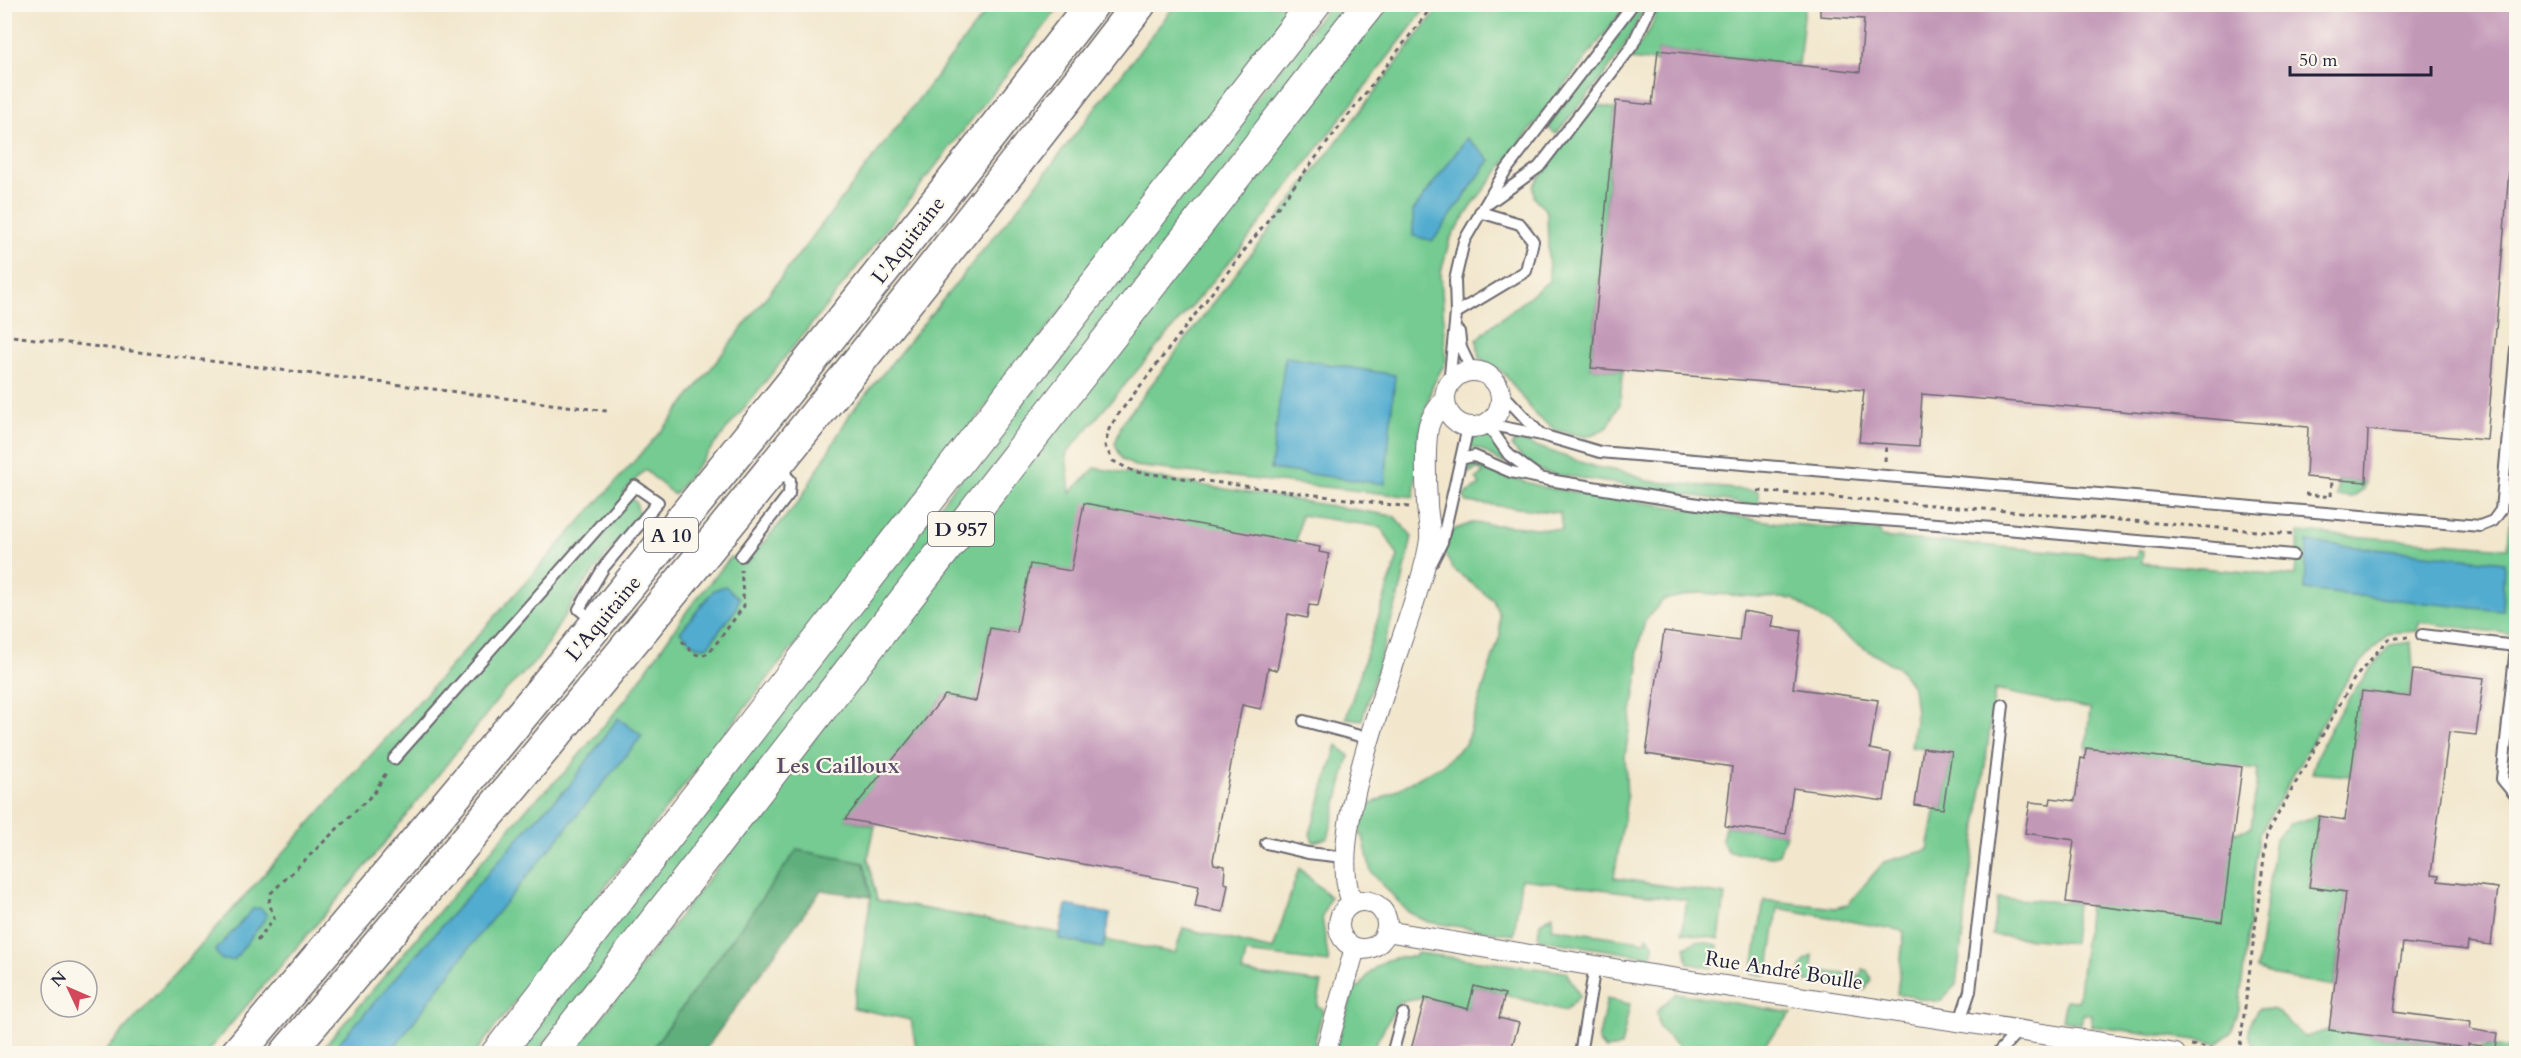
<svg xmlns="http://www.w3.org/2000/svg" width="2521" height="1058" viewBox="0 0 2521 1058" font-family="Cardo,serif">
	<rect width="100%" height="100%" fill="#fbf7ec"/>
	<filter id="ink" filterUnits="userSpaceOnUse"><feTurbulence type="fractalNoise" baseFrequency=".0167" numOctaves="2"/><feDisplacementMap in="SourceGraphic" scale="12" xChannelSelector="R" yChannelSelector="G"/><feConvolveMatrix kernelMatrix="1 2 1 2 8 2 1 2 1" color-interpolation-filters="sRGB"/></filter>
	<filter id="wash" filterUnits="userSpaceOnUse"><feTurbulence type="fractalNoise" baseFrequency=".008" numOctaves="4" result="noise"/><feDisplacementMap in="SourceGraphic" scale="24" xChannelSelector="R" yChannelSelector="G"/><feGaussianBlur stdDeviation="1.35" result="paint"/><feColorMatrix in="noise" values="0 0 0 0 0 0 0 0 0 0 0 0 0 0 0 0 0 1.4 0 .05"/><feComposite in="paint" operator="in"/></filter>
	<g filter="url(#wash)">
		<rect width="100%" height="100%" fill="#f2e7cd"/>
		<path fill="#74cb91" stroke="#4b7666" stroke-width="1.5" fill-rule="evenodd" d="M 991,5 L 1061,5 L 835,295 L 674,495 L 645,470 L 623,493 L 636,502 L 639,514 L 583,586 L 538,659 L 503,693 L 367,865 L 206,1053 L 103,1054 L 672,419 Z
			M 1175,5 L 1301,5 L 844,588 L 780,663 L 475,1053 L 318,1054 L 527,808 L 565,772 L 627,698 L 689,608 L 731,557 L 746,563 L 800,500 L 850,414 L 1040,180 ZM 739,598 L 736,609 L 707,647 L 696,646 L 681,632 Z
			M 1329,5 L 1355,5 L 536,1053 L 513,1054 Z
			M 1383,5 L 1428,5 L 1241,248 L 1066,454 L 1070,493 L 1095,468 L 1394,516 L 1412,536 L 1402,584 L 1362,720 L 1346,718 L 1398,556 L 1381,527 L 1301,515 L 1296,543 L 1071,571 L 1031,564 L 1017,633 L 990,628 L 976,701 L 945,695 L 846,819 L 875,826 L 868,858 L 877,900 L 1059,933 L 1059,939 L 1103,948 L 1105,940 L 1175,953 L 1183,928 L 1273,950 L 1299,868 L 1330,897 L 1322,917 L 1329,963 L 1246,953 L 1242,972 L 1322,983 L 1317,1006 L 1323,1009 L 1312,1053 L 917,1053 L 911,1020 L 853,1008 L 871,897 L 864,863 L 797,850 L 649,1053 L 573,1054 L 727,855 L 918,600 Z
			M 1441,5 L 1627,5 L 1476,200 L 1450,239 L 1441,272 L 1446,361 L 1432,387 L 1420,433 L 1414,497 L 1134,466 L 1122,459 L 1115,444 L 1122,423 Z
			M 1638,5 L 1644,5 C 1627,55 1589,93 1556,134 L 1547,127 Z
			M 1660,5 L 1805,5 L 1799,65 L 1658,50 L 1657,62 L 1629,59 L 1649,31 Z
			M 1593,104 L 1615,109 L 1591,368 L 1623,371 L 1620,404 L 1607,428 L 1586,437 L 1556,430 L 1536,416 L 1503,372 L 1479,358 L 1477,340 L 1490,327 L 1549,281 L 1547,212 L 1534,197 L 1533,186 Z
			M 1483,435 L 1490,437 L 1507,458 L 1503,463 L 1482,450 L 1468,447 L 1473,438 Z
			M 1516,439 L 1595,467 L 1630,473 L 1647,481 L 1758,491 L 1759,506 L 1547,473 L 1531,467 L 1512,447 Z
			M 2516,444 L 2516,635 L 2419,622 L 2418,631 L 2388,633 L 2350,675 L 2259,835 L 2239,1009 L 2232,1031 L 2219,1043 L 2091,1026 L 2092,1015 L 2083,1014 L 2081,1024 L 2062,1020 L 2066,1000 L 2078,1001 L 2089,905 L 2233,833 L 2251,828 L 2258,770 L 2086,748 L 2090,709 L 1995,690 L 1956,985 L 1939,1002 L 1897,994 L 1904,931 L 1778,908 L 1768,975 L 1752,974 L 1764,900 L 1836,908 L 1848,904 L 1884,862 L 1928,850 L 1936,808 L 1943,809 L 1952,753 L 1911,747 L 1916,713 L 1913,688 L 1900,669 L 1859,645 L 1793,599 L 1697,593 L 1663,600 L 1645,621 L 1637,652 L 1639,668 L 1625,756 L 1627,798 L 1614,878 L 1725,895 L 1719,939 L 1682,933 L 1687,900 L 1521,879 L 1514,935 L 1428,922 L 1408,912 L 1371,872 L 1363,836 L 1359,834 L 1368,806 L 1442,765 L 1466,743 L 1500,635 L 1499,614 L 1493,600 L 1453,569 L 1444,553 L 1450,531 L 1472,523 L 1562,530 L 1560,513 L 1467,502 L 1463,495 L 1480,485 L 1476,478 L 1483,474 L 1479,468 L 1464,475 L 1468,467 L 1484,466 L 1494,472 L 1542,487 L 1779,523 L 1880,531 L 1881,537 L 2136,558 L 2138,550 L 2143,552 L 2142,563 L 2295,576 L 2299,532 L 2508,548 Z
			M 2338,480 L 2366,482 L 2364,489 L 2352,497 L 2337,497 Z
			M 2411,642 L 2413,670 L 2410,697 L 2362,691 L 2351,776 L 2312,773 C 2325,724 2358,684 2390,645 Z
			M 1337,745 L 1349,756 L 1328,838 L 1313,842 L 1310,834 Z
			M 2319,816 L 2309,887 L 2346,892 L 2334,986 L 2276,976 L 2257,969 L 2275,838 L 2290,824 Z
			M 1725,826 L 1786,834 L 1779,854 L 1773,856 L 1728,852 L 1722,841 Z
			M 1998,898 L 2077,903 L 2073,943 L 1992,935 Z
			M 1553,915 L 1552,928 L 1646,942 L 1647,936 C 1654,944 1656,947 1651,957 L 1541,940 L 1538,935 L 1540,923 Z
			M 1697,941 L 1718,945 L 1717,963 L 1711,968 L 1688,963 L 1685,947 Z
			M 1417,953 L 1566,972 L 1580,996 L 1565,1011 L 1475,986 L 1468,1009 L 1425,998 L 1399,1002 L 1370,1053 L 1334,1054 L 1355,986 L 1360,987 C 1373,964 1388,955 1415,957 Z
			M 1813,955 L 1812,970 L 1861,976 L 1862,969 L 1867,970 L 1871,979 L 1865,990 L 1802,981 C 1797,970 1803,960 1813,955 Z
			M 1676,993 L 1792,1013 L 1757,1053 L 1679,1053 L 1681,1048 L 1659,1028 L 1657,1011 Z
			M 1607,999 L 1630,1004 L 1621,1047 L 1605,1049 L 1598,1041 Z
			M 2260,1008 L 2275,1010 L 2305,1037 L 2329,1030 L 2468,1048 L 2516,1047 L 2516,1053 L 2285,1053 L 2254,1048 C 2247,1033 2247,1020 2260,1008 Z"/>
		<path fill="#5faf7b" stroke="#40685b" stroke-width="1.5" d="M 797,850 L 864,863 L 871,897 L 821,890 L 703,1053 L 649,1053 Z"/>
		<path fill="#51accf" stroke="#3a6785" stroke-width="1.5" d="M 1467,138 L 1490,160 L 1433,241 L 1413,236 L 1413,211 Z
			M 1285,357 L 1395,375 L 1385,484 L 1271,469 Z
			M 2307,542 L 2504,562 L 2502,611 L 2305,590 Z
			M 725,586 L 739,598 L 736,609 L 707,647 L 696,646 L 680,632 L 714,590 Z
			M 618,718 L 642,736 L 479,935 L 390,1053 L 330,1053 L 531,824 L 569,786 Z
			M 1066,905 L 1110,914 L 1103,948 L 1059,939 Z
			M 261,908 L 267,916 L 234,960 L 222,960 L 215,951 L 253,909 Z"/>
		<g id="blocks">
			<path fill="#c298b7" d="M 1820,4 L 2517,4 L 2517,72 L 2487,440 L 2368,430 L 2366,482 L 2327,479 L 2306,477 L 2308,427 L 1922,394 L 1919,446 L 1859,442 L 1864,390 L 1591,368 L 1616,101 L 1652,105 L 1658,50 L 1860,72 L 1864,19 L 1820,16 Z
				M 1084,503 L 1320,547 L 1319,552 L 1329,554 L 1318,606 L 1309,605 L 1307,618 L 1288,614 L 1277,670 L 1268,668 L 1261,709 L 1242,705 L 1213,860 L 1214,864 L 1225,866 L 1224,883 L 1228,884 L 1223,912 L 1195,907 L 1199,886 L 845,819 L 945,695 L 976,701 L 990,628 L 1017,633 L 1030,564 L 1071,571 Z
				M 1743,611 L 1774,616 L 1772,627 L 1801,631 L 1793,688 L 1878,700 L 1870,749 L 1891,753 L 1884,801 L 1793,788 L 1786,834 L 1725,826 L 1732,767 L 1646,754 L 1664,631 L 1739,641 Z
				M 2413,670 L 2484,678 L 2476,735 L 2449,732 L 2431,875 L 2439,876 L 2438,881 L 2498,888 L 2491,945 L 2468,942 L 2467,950 L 2403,943 L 2394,1012 L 2471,1022 L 2470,1029 L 2497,1034 L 2495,1048 L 2468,1044 L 2468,1048 L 2329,1030 L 2346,892 L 2309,887 L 2319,816 L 2345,820 L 2362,691 L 2410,697 Z
				M 1923,748 L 1952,752 L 1943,809 L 1915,805 Z
				M 2086,748 L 2242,767 L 2222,922 L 2066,902 L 2074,840 L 2025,833 L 2030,802 L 2050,804 L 2051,798 L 2075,801 L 2081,758 L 2085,759 Z
				M 1474,986 L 1505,994 L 1499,1018 L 1519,1023 L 1510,1053 L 1410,1053 L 1425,998 L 1468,1009 Z"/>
		</g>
	</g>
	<g filter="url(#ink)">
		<use href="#blocks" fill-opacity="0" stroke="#6b676e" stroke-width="1.5"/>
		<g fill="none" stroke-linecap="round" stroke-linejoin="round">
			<g stroke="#6b676e" stroke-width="14">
				<path id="lane" d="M 1489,203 L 1539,167 L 1632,46 L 1652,4
					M 1456,313 L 1526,271 L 1533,241 L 1520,224 L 1480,212
					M 1459,332 L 1461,348 L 1472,371
					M 1449,385 L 1456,313 L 1455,280 L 1464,241 L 1504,173 L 1633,4
					M 1501,392 L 1541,435
					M 1487,424 L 1542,435 L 1600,452 L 2480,526 L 2493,521 L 2501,510 L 2516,349
					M 1487,424 L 1509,455 L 1535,474
					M 1461,459 L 1474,456 L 1511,472 L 1549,480 L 1729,509 L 2006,529 L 2293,555
					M 741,556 L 789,494 L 790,480 L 777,467
					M 1432,562 L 1442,542 L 1468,427
					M 2422,635 L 2516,646 L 2502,779 L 2516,796
					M 1304,721 L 1371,739
					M 394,759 L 635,486 L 658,502 L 604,567 L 579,609 L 595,622
					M 1266,843 L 1308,853 L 1343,857
					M 1960,1021 L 1970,991 L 2003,705
					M 1392,1054 L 1403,1014
					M 1580,1054 L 1595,966
					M 1997,1054 L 2019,1030"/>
			</g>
			<g stroke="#6b676e" stroke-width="22">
				<path id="street" d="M1445 399a28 28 0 1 1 56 0a28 28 0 1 1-56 0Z
					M1339 925a24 24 0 1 1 48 0a24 24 0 1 1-48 0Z
					M 1353,903 C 1321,843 1398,660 1417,592 C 1422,576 1428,556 1430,539 C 1431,528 1427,515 1427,503 C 1426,487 1424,435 1430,422 C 1433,414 1440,406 1445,399
					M 1386,931 L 1626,971 L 2175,1054
					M 1325,1054 L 1355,948"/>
			</g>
			<g stroke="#6b676e" stroke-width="34">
				<path id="primary" d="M 497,1054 L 1314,4
					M 552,1054 L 1369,4"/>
			</g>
			<g stroke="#6b676e" stroke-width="36">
				<path id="highway" d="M 237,1054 C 530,710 815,361 1092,4
					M 286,1054 C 579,711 864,362 1139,4"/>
			</g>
			<path stroke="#6b676e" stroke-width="3" stroke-dasharray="4.5 4.5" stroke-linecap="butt" d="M 4,335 L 607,411
				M 1885,461 L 1886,444
				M 1758,491 L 2294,534
				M 2305,494 L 2331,497 L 2332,479
				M 1409,507 L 1135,472 L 1113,461 L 1105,446 L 1109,429 L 1117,416 L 1434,4
				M 682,641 L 693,653 L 701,656 L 709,653 L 744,606 L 741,570
				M 257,941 L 274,918 L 269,902 L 271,893 L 374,793 L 387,771
				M 2191,1045 L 2247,1054
				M 2239,1054 L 2267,834 L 2354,679 L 2388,639 L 2408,637"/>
			<use href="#lane" stroke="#fff" stroke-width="10"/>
			<use href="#street" stroke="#fff" stroke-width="20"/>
			<use href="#primary" stroke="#fff" stroke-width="32"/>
			<use href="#highway" stroke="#fff" stroke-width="33"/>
		</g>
	</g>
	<g text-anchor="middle" stroke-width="4.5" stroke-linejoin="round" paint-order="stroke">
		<g fill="#fbf7ec" stroke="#636270" stroke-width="1.5">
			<rect x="928" y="512" width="66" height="34" rx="4.5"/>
			<rect x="644" y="518" width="54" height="34" rx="4.5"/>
		</g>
		<g font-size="20" font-weight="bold" fill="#22223b">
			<text x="961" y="536">D 957</text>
			<text x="671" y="542">A 10</text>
		</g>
		<g font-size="21" fill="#22223b" stroke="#fbf7ec">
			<text transform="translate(908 240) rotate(-52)" y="7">L'Aquitaine</text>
			<text transform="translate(603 618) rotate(-50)" y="7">L'Aquitaine</text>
			<text transform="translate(1784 970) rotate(9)" y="7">Rue André Boulle</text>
		</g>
		<g font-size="22" font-weight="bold" fill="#5a4b66" stroke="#fbf7ec">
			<text x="838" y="773">Les Cailloux</text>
		</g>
	</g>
	<rect width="2521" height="1058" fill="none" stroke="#fbf7ec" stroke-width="24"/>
	<g transform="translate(69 989) rotate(314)"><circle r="28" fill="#fbf7ec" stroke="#a4a2a5" stroke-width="1.5"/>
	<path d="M0-4.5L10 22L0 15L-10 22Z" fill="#d1495b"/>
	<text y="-9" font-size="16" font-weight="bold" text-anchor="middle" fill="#22223b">N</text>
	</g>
	<path d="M2290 66v9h141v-9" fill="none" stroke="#22223b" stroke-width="3"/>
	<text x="2299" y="66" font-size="18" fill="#22223b" stroke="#fbf7ec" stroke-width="4.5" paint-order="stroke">50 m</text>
</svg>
